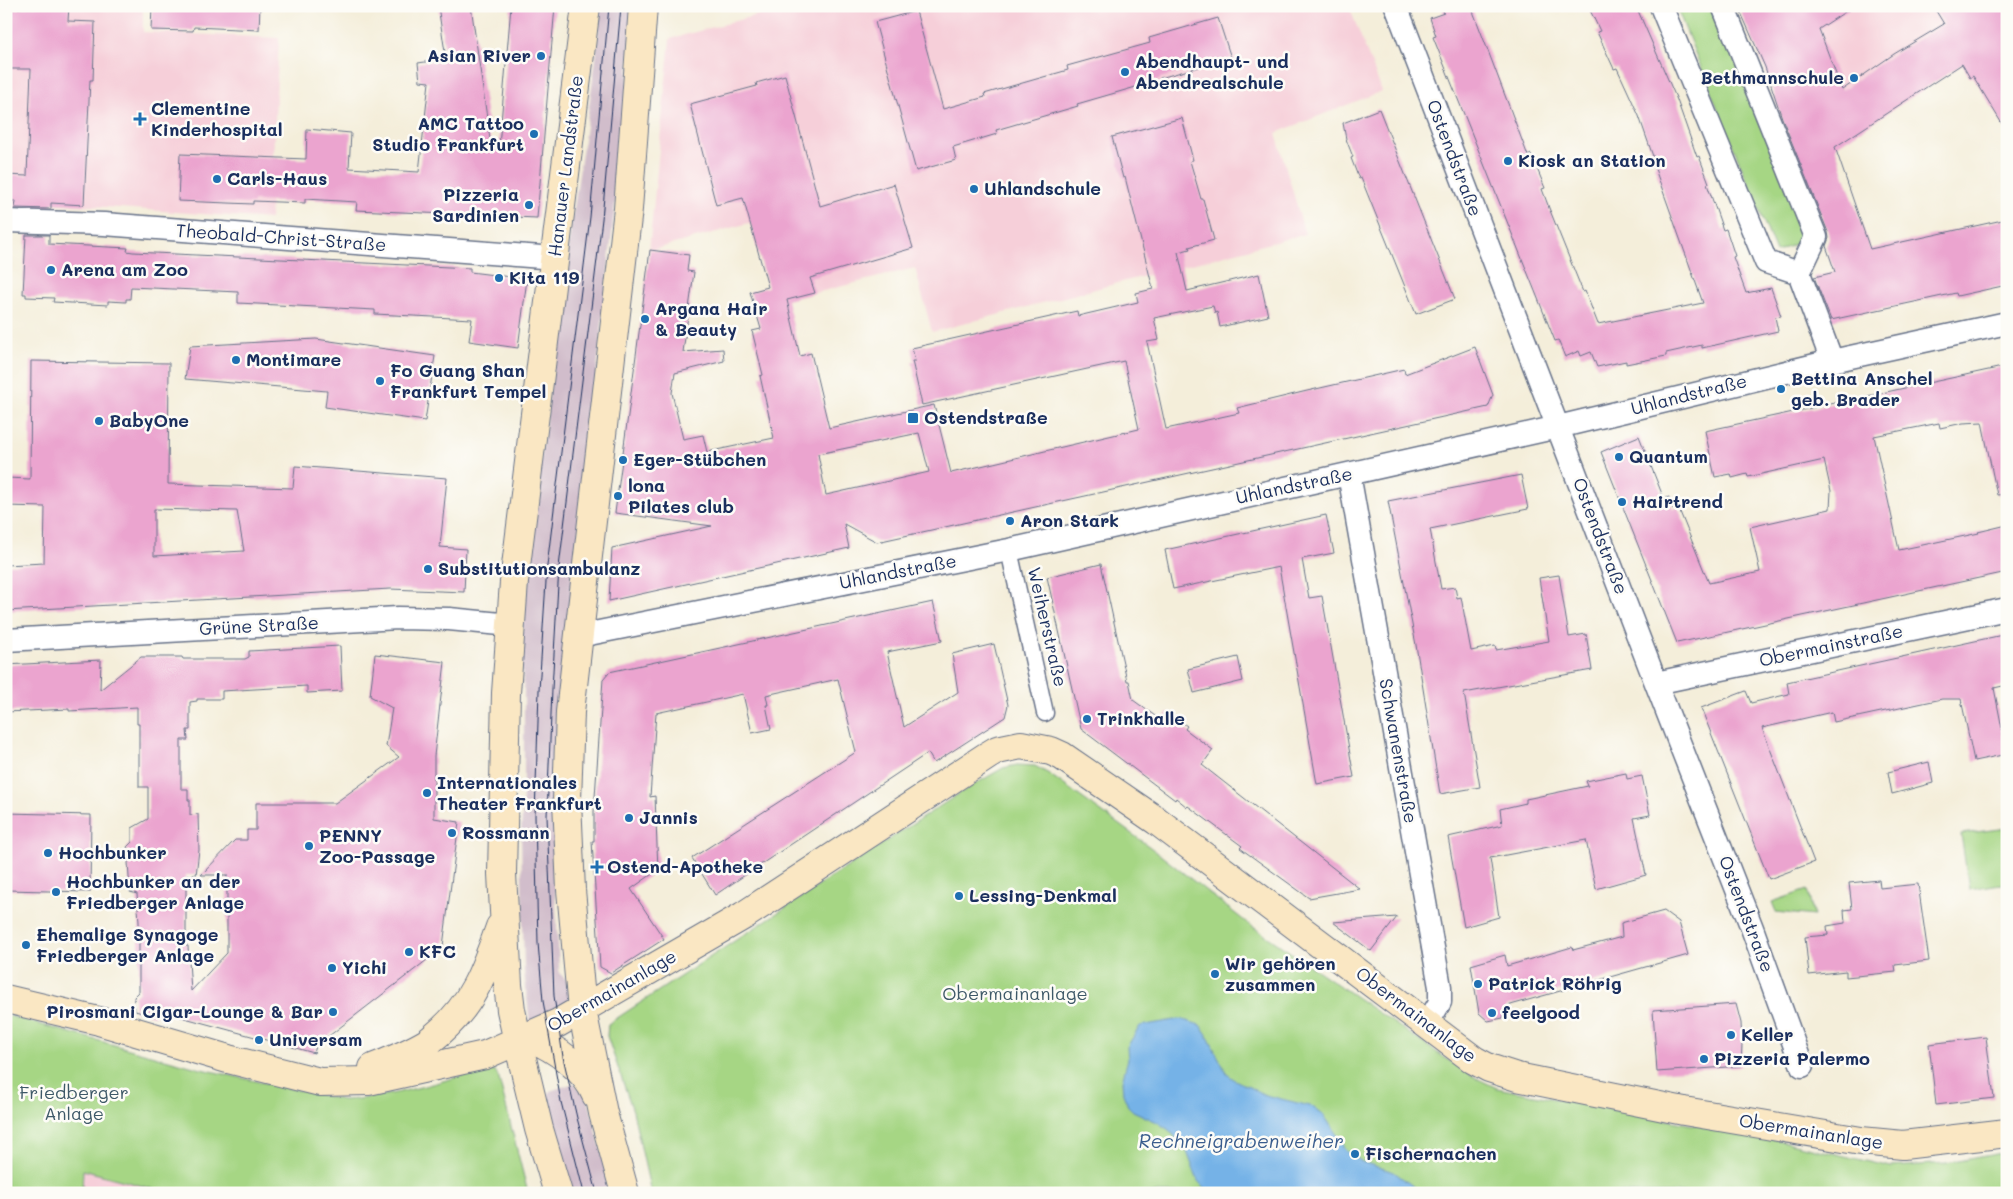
<svg xmlns="http://www.w3.org/2000/svg" width="2013" height="1199" viewBox="0 0 2013 1199" font-family="Mali,sans-serif">
	<rect width="100%" height="100%" fill="#fdfcf7"/>
	<filter id="ink" filterUnits="userSpaceOnUse"><feTurbulence type="fractalNoise" baseFrequency=".02" numOctaves="2"/><feDisplacementMap in="SourceGraphic" scale="10" xChannelSelector="R" yChannelSelector="G"/><feConvolveMatrix kernelMatrix="1 2 1 2 8 2 1 2 1" color-interpolation-filters="sRGB"/></filter>
	<filter id="wash" filterUnits="userSpaceOnUse"><feTurbulence type="fractalNoise" baseFrequency=".0096" numOctaves="4" result="noise"/><feDisplacementMap in="SourceGraphic" scale="20" xChannelSelector="R" yChannelSelector="G"/><feGaussianBlur stdDeviation="1.12" result="paint"/><feColorMatrix in="noise" values="0 0 0 0 0 0 0 0 0 0 0 0 0 0 0 0 0 1.4 0 .05"/><feComposite in="paint" operator="in"/></filter>
	<g filter="url(#wash)">
		<rect width="100%" height="100%" fill="#f4eeda"/>
		<path fill="#f6cfd9" d="M 31,6 L 143,6 L 143,32 L 279,38 L 270,219 L 52,203 L 51,214 L 15,212 L 15,201 L 6,201 L 6,10 Z
			M 790,6 L 1349,6 L 1382,91 L 1276,133 L 1305,234 L 932,332 L 915,268 L 815,293 L 791,211 L 649,251 L 670,39 Z
			M 1738,6 L 1933,6 L 1966,62 L 1861,130 L 1794,153 L 1765,68 Z
			M 83,1170 L 169,1193 L 82,1193 Z"/>
		<path fill="#d1bdcb" d="M 601,6 L 632,6 L 627,95 L 555,755 L 555,888 L 559,970 L 561,975 L 568,981 L 571,1003 L 530,1024 L 524,971 L 521,834 L 524,775 L 524,690 L 521,660 L 525,582 L 571,228 L 596,59 Z
			M 574,1083 L 588,1099 L 612,1193 L 569,1193 L 545,1102 L 550,1091 Z"/>
		<path fill="#a6d684" stroke="#608271" d="M 1676,6 L 1713,6 L 1807,239 L 1776,252 Z
			M 1017,765 L 1035,766 L 1049,774 L 1150,847 L 1246,922 L 1470,1075 L 1497,1088 L 1688,1124 L 1744,1132 L 1891,1167 L 1947,1163 L 2007,1152 L 2007,1193 L 651,1193 L 633,1111 L 607,1036 L 608,1024 L 963,791 L 1003,768 Z
			M 2007,828 L 2007,883 L 1969,889 L 1961,834 Z
			M 1807,890 L 1814,916 L 1776,912 L 1772,902 Z
			M 6,1015 L 201,1069 L 343,1100 C 392,1098 440,1081 487,1069 L 496,1072 L 499,1079 L 528,1193 L 169,1193 L 83,1170 L 82,1193 L 6,1193 Z"/>
		<path fill="#75b2e7" stroke="#4870a2" d="M 1180,1019 L 1200,1025 L 1206,1033 L 1227,1074 L 1235,1080 L 1265,1095 L 1314,1107 L 1323,1114 L 1343,1144 L 1343,1148 L 1362,1162 L 1394,1172 L 1422,1193 L 1209,1193 L 1198,1181 L 1186,1149 L 1169,1130 L 1157,1122 L 1133,1111 L 1128,1106 L 1123,1094 L 1122,1081 L 1128,1059 L 1127,1047 L 1140,1026 Z"/>
		<g id="blocks">
			<path fill="#eba4cf" fill-rule="evenodd" d="M 31,6 L 69,6 L 68,21 L 95,22 L 93,80 L 90,80 L 84,205 L 51,203 L 51,209 L 15,208 L 16,201 L 6,201 L 6,175 L 27,176 L 31,69 L 6,69 L 6,10 Z
				M 152,6 L 260,6 L 259,30 L 194,27 L 193,31 L 151,30 Z
				M 438,6 L 471,6 L 491,146 L 499,146 L 511,6 L 555,6 L 537,218 L 356,210 L 357,202 L 305,199 L 305,203 L 253,201 L 253,204 L 178,201 L 180,154 L 306,159 L 307,129 L 351,133 L 349,168 L 419,172 L 429,82 L 420,81 L 418,63 L 446,59 Z
				M 1441,6 L 1471,6 L 1528,156 L 1531,154 L 1545,188 L 1542,189 L 1549,208 L 1583,292 L 1585,291 L 1598,324 L 1703,303 L 1654,166 L 1656,165 L 1639,116 L 1617,68 L 1614,69 L 1597,32 L 1600,31 L 1588,6 L 1636,6 L 1677,100 L 1697,157 L 1699,156 L 1709,183 L 1707,184 L 1723,230 L 1726,229 L 1735,256 L 1733,257 L 1746,293 L 1771,288 L 1781,316 L 1775,317 L 1778,331 L 1702,348 L 1702,345 L 1666,353 L 1666,356 L 1626,364 L 1626,361 L 1597,367 L 1591,352 L 1581,356 L 1579,351 L 1565,357 L 1558,340 L 1555,341 L 1433,37 L 1436,36 L 1430,18 L 1444,13 Z
				M 1738,6 L 1854,6 L 1819,29 L 1842,90 L 1894,54 L 1944,24 L 1933,6 L 2007,6 L 2007,132 L 1973,76 L 1970,78 L 1962,64 L 1835,147 L 1870,249 L 2007,219 L 2007,285 L 1957,296 L 1956,293 L 1831,320 L 1814,277 L 1835,272 L 1826,246 L 1829,238 L 1828,232 L 1782,118 L 1765,67 Z
				M 916,11 L 943,109 L 985,97 L 984,94 L 1068,70 L 1067,66 L 1150,43 L 1149,38 L 1218,18 L 1231,58 L 1160,78 L 1160,80 L 1077,104 L 1078,106 L 996,130 L 997,134 L 953,147 L 956,160 L 916,171 L 875,22 Z
				M 785,75 L 820,206 L 894,184 L 913,248 L 810,278 L 815,293 L 787,300 L 800,356 L 811,353 L 829,428 L 934,405 L 951,473 L 1139,429 L 1124,361 L 922,405 L 912,361 L 915,361 L 912,348 L 1077,311 L 1078,316 L 1138,302 L 1136,293 L 1153,289 L 1125,177 L 1123,178 L 1112,137 L 1182,118 L 1193,160 L 1190,161 L 1201,199 L 1203,199 L 1214,240 L 1189,247 L 1190,249 L 1178,252 L 1187,291 L 1259,274 L 1268,316 L 1220,327 L 1217,312 L 1215,313 L 1213,306 L 1154,318 L 1159,340 L 1147,342 L 1166,429 L 1239,413 L 1237,408 L 1307,391 L 1404,369 L 1405,374 L 1475,347 L 1493,395 L 1488,407 L 877,542 L 844,524 L 849,548 L 609,601 L 612,548 L 712,526 L 615,513 L 650,250 L 689,255 L 687,271 L 694,272 L 683,352 L 723,349 L 724,361 L 675,373 L 672,393 L 683,439 L 703,435 L 707,452 L 774,438 L 760,376 L 763,375 L 752,331 L 761,329 L 750,292 L 768,287 L 743,198 L 716,205 L 690,104 L 757,86 L 756,83 ZM 919,433 L 929,472 L 826,495 L 818,454 Z
				M 1379,109 L 1455,299 L 1416,314 L 1361,178 L 1359,179 L 1351,158 L 1353,157 L 1346,139 L 1343,123 Z
				M 26,235 L 49,235 L 49,244 L 128,248 L 127,251 L 133,252 L 470,268 L 470,272 L 527,279 L 518,348 L 469,341 L 472,319 L 375,314 L 375,310 L 238,303 L 238,292 L 131,287 L 130,299 L 126,299 L 126,302 L 108,301 L 108,305 L 53,302 L 54,298 L 26,297 L 26,294 L 23,294 Z
				M 316,339 L 435,356 L 425,421 L 325,407 L 327,391 L 185,379 L 190,346 Z
				M 31,361 L 169,363 L 168,484 L 293,488 L 295,466 L 447,478 L 440,547 L 466,549 L 464,592 L 390,589 L 6,611 L 6,565 L 44,563 L 45,507 L 6,506 L 6,478 L 30,479 ZM 154,509 L 237,511 L 244,551 L 154,556 Z
				M 2007,366 L 2007,494 L 1997,495 L 1982,422 L 1963,423 L 1940,428 L 1939,423 L 1874,436 L 1899,550 L 1979,533 L 1978,532 L 2007,525 L 2007,572 L 1677,643 L 1601,452 L 1639,436 L 1664,499 L 1669,497 L 1673,509 L 1678,507 L 1709,583 L 1760,572 L 1750,527 L 1830,509 L 1831,491 L 1824,460 L 1748,477 L 1747,474 L 1732,478 L 1731,474 L 1715,477 L 1705,431 Z
				M 1521,475 L 1528,509 L 1430,529 L 1441,589 L 1455,587 L 1457,598 L 1461,597 L 1471,651 L 1495,646 L 1496,650 L 1549,641 L 1539,578 L 1559,575 L 1569,637 L 1586,634 L 1592,670 L 1464,693 L 1480,787 L 1440,794 L 1416,645 L 1388,501 Z
				M 1326,515 L 1334,553 L 1302,559 L 1309,598 L 1322,596 L 1354,777 L 1317,784 L 1279,567 L 1173,589 L 1165,550 Z
				M 1101,564 L 1127,681 L 1129,681 L 1133,700 L 1162,721 L 1168,712 L 1187,726 L 1185,729 L 1213,750 L 1202,765 L 1360,889 L 1309,898 L 1240,848 L 1242,846 L 1188,806 L 1187,807 L 1176,798 L 1175,800 L 1081,729 L 1047,577 Z
				M 933,602 L 942,641 L 887,652 L 904,727 L 958,692 L 952,654 L 994,644 L 1008,705 L 1005,717 L 934,763 L 928,753 L 715,895 L 692,858 L 856,752 L 838,679 L 766,695 L 768,705 L 766,705 L 771,729 L 752,733 L 743,694 L 656,713 L 650,797 L 655,796 L 658,870 L 631,889 L 664,939 L 611,973 L 600,967 L 592,841 L 594,841 L 594,812 L 603,679 L 609,672 Z
				M 2007,634 L 2007,685 L 1994,688 L 2007,754 L 1974,761 L 1961,699 L 1942,699 L 1834,722 L 1832,712 L 1762,728 L 1814,862 L 1769,879 L 1701,708 L 1746,691 L 1751,703 L 1789,694 L 1787,682 Z
				M 340,646 L 342,691 L 307,693 L 307,686 L 255,689 L 222,691 L 222,699 L 197,699 L 197,701 L 190,702 L 190,730 L 187,730 L 188,740 L 181,740 L 181,789 L 188,789 L 188,800 L 190,800 L 190,815 L 198,814 L 199,850 L 196,875 L 186,875 L 186,946 L 188,946 L 191,991 L 227,953 L 227,875 L 201,875 L 235,840 L 247,840 L 247,830 L 256,830 L 256,803 L 335,803 L 399,757 L 386,746 L 392,708 L 370,696 L 375,654 L 445,662 L 434,756 L 434,818 L 459,822 L 442,954 L 436,953 L 316,1046 L 314,1053 L 159,1011 L 154,1016 L 135,1011 L 134,997 L 139,992 L 139,922 L 137,894 L 130,892 L 127,847 L 132,842 L 132,828 L 148,819 L 148,787 L 139,787 L 139,724 L 137,724 L 137,707 L 69,711 L 69,709 L 6,712 L 6,665 L 101,660 L 100,690 L 141,657 L 182,657 L 183,659 L 245,659 L 249,657 L 249,651 Z
				M 1238,657 L 1243,681 L 1194,693 L 1188,669 Z
				M 1929,762 L 1933,783 L 1892,794 L 1888,772 Z
				M 1626,773 L 1627,779 L 1642,776 L 1650,815 L 1634,818 L 1646,875 L 1596,889 L 1586,840 L 1490,858 L 1499,917 L 1464,927 L 1448,837 L 1502,825 L 1500,809 L 1526,803 L 1526,799 L 1588,786 L 1586,781 Z
				M 6,813 L 91,815 L 90,892 L 6,890 Z
				M 1879,880 L 1880,888 L 1918,884 L 1929,961 L 1895,965 L 1896,972 L 1846,977 L 1846,971 L 1809,975 L 1805,937 L 1828,935 L 1827,926 L 1845,923 L 1844,910 L 1852,909 L 1849,883 Z
				M 1664,911 L 1679,922 L 1688,955 L 1507,1006 L 1503,1018 L 1488,1021 L 1479,1013 L 1471,965 L 1505,955 L 1507,966 L 1572,947 L 1573,950 L 1622,937 L 1621,923 Z
				M 1397,917 L 1371,951 L 1333,922 Z
				M 1736,1004 L 1741,1023 L 1742,1045 L 1741,1066 L 1657,1072 L 1653,1010 Z
				M 1986,1037 L 1994,1098 L 1936,1105 L 1929,1044 Z"/>
		</g>
	</g>
	<g filter="url(#ink)">
		<use href="#blocks" fill-opacity="0" stroke="#677289" stroke-width="1"/>
		<g fill="none" stroke-linecap="round" stroke-linejoin="round">
			<g stroke="#677289" stroke-width="19">
				<path id="pedestrian" d="M 1009,550 L 1045,713"/>
			</g>
			<g stroke="#677289" stroke-width="25">
				<path id="minor" d="M 1396,6 L 1656,683 L 1752,928 L 1802,1066
					M 1661,6 L 1766,262 L 1799,273
					M 1723,6 L 1816,237 L 1799,273 L 1832,361
					M 6,221 L 104,224 L 555,258
					M 1349,474 L 1440,987 L 1440,1002 L 1427,1024
					M 579,636 L 1009,550 L 1558,427 L 1832,361 L 2007,323
					M 6,640 L 398,618 L 449,619 L 511,625
					M 1656,683 L 2007,609"/>
			</g>
			<g stroke="#677289" stroke-width="30">
				<path id="secondary" d="M 6,999 L 99,1021 L 228,1059 L 320,1082 L 368,1081 L 485,1055 L 558,1023 L 743,916 L 987,756 L 997,750 L 1021,745 L 1051,751 L 1062,756 L 1157,821 L 1474,1060 L 1489,1068 L 1517,1077 L 1684,1111 L 1861,1141 L 1903,1145 L 2007,1133
					M 529,1037 C 555,1048 585,1068 596,1095
					M 373,1068 C 390,1061 408,1054 425,1044 C 430,1041 435,1036 440,1032 C 474,1002 485,969 500,927
					M 558,1193 L 539,1129 L 518,1042 L 511,1010 L 508,985 L 502,874 L 506,693 L 514,582 L 586,6
					M 625,1193 L 603,1113 L 582,1010 L 571,890 L 567,801 L 570,712 L 628,209 L 643,6"/>
			</g>
			<use href="#pedestrian" stroke="#fff" stroke-width="16"/>
			<use href="#minor" stroke="#fff" stroke-width="22"/>
			<use href="#secondary" stroke="#fae7c3" stroke-width="28"/>
			<path stroke="#1b2f5e" stroke-width="1" d="M 584,1193 L 561,1102 L 543,1001 L 538,943 L 535,816 L 539,690 L 547,566 L 590,217 L 609,6
				M 597,1193 L 577,1118 L 563,1057 L 554,996 L 547,816 L 552,689 L 559,567 L 602,219 L 621,6"/>
		</g>
	</g>
	<g fill="#1f6fb2" stroke="#fdfcf7" stroke-width="2">
		<circle cx="541" cy="56" r="5"/>
		<circle cx="1125" cy="72" r="5"/>
		<circle cx="1854" cy="78" r="5"/>
		<path d="M137.5 111.5h5v5h5v5h-5v5h-5v-5h-5v-5h5z"/>
		<circle cx="534" cy="134" r="5"/>
		<circle cx="1508" cy="161" r="5"/>
		<circle cx="217" cy="179" r="5"/>
		<circle cx="974" cy="189" r="5"/>
		<circle cx="529" cy="205" r="5"/>
		<circle cx="51" cy="270" r="5"/>
		<circle cx="499" cy="278" r="5"/>
		<circle cx="645" cy="319" r="5"/>
		<circle cx="236" cy="360" r="5"/>
		<circle cx="380" cy="381" r="5"/>
		<circle cx="1781" cy="389" r="5"/>
		<rect x="907" y="412" width="12" height="12" rx="2.5"/>
		<circle cx="99" cy="421" r="5"/>
		<circle cx="1619" cy="457" r="5"/>
		<circle cx="623" cy="460" r="5"/>
		<circle cx="618" cy="496" r="5"/>
		<circle cx="1622" cy="502" r="5"/>
		<circle cx="1010" cy="521" r="5"/>
		<circle cx="428" cy="569" r="5"/>
		<circle cx="1087" cy="719" r="5"/>
		<circle cx="427" cy="793" r="5"/>
		<circle cx="629" cy="818" r="5"/>
		<circle cx="452" cy="833" r="5"/>
		<circle cx="309" cy="846" r="5"/>
		<circle cx="48" cy="853" r="5"/>
		<path d="M594.5 859.5h5v5h5v5h-5v5h-5v-5h-5v-5h5z"/>
		<circle cx="56" cy="892" r="5"/>
		<circle cx="959" cy="896" r="5"/>
		<circle cx="26" cy="945" r="5"/>
		<circle cx="409" cy="952" r="5"/>
		<circle cx="332" cy="968" r="5"/>
		<circle cx="1215" cy="974" r="5"/>
		<circle cx="1478" cy="984" r="5"/>
		<circle cx="333" cy="1012" r="5"/>
		<circle cx="1492" cy="1013" r="5"/>
		<circle cx="1731" cy="1035" r="5"/>
		<circle cx="259" cy="1040" r="5"/>
		<circle cx="1704" cy="1059" r="5"/>
		<circle cx="1355" cy="1154" r="5"/>
	</g>
	<g text-anchor="middle" stroke-width="5" stroke-linejoin="round" paint-order="stroke">
		<g font-size="18" font-weight="bold" fill="#1b2f5e" stroke="#fdfcf7" text-anchor="start">
			<text x="531" y="62" text-anchor="end">Asian River</text>
			<text x="1135" y="68">Abendhaupt- und<tspan x="1135" dy="21">Abendrealschule</tspan></text>
			<text x="1844" y="84" text-anchor="end">Bethmannschule</text>
			<text x="151" y="115">Clementine<tspan x="151" dy="21">Kinderhospital</tspan></text>
			<text x="524" y="130" text-anchor="end">AMC Tattoo<tspan x="524" dy="21">Studio Frankfurt</tspan></text>
			<text x="1518" y="167">Kiosk an Station</text>
			<text x="227" y="185">Carls-Haus</text>
			<text x="984" y="195">Uhlandschule</text>
			<text x="519" y="201" text-anchor="end">Pizzeria<tspan x="519" dy="21">Sardinien</tspan></text>
			<text x="61" y="276">Arena am Zoo</text>
			<text x="509" y="284">Kita 119</text>
			<text x="655" y="315">Argana Hair<tspan x="655" dy="21">&amp; Beauty</tspan></text>
			<text x="246" y="366">Montimare</text>
			<text x="390" y="377">Fo Guang Shan<tspan x="390" dy="21">Frankfurt Tempel</tspan></text>
			<text x="1791" y="385">Bettina Anschel<tspan x="1791" dy="21">geb. Brader</tspan></text>
			<text x="924" y="424">Ostendstraße</text>
			<text x="109" y="427">BabyOne</text>
			<text x="1629" y="463">Quantum</text>
			<text x="633" y="466">Eger-Stübchen</text>
			<text x="628" y="492">lona<tspan x="628" dy="21">Pilates club</tspan></text>
			<text x="1632" y="508">Hairtrend</text>
			<text x="1020" y="527">Aron Stark</text>
			<text x="438" y="575">Substitutionsambulanz</text>
			<text x="1097" y="725">Trinkhalle</text>
			<text x="437" y="789">Internationales<tspan x="437" dy="21">Theater Frankfurt</tspan></text>
			<text x="639" y="824">Jannis</text>
			<text x="462" y="839">Rossmann</text>
			<text x="319" y="842">PENNY<tspan x="319" dy="21">Zoo-Passage</tspan></text>
			<text x="58" y="859">Hochbunker</text>
			<text x="607" y="873">Ostend-Apotheke</text>
			<text x="66" y="888">Hochbunker an der<tspan x="66" dy="21">Friedberger Anlage</tspan></text>
			<text x="969" y="902">Lessing-Denkmal</text>
			<text x="36" y="941">Ehemalige Synagoge<tspan x="36" dy="21">Friedberger Anlage</tspan></text>
			<text x="419" y="958">KFC</text>
			<text x="1225" y="970">Wir gehören<tspan x="1225" dy="21">zusammen</tspan></text>
			<text x="342" y="974">Yichi</text>
			<text x="1488" y="990">Patrick Röhrig</text>
			<text x="323" y="1018" text-anchor="end">Pirosmani Cigar-Lounge &amp; Bar</text>
			<text x="1502" y="1019">feelgood</text>
			<text x="1741" y="1041">Keller</text>
			<text x="269" y="1046">Universam</text>
			<text x="1714" y="1065">Pizzeria Palermo</text>
			<text x="1365" y="1160">Fischernachen</text>
		</g>
		<g font-size="18" fill="#1b2f5e" stroke="#fdfcf7">
			<text transform="translate(1454 158) rotate(69)" y="6">Ostendstraße</text>
			<text transform="translate(566 166) rotate(-83)" y="6">Hanauer Landstraße</text>
			<text transform="translate(281 238) rotate(4)" y="6">Theobald-Christ-Straße</text>
			<text transform="translate(1689 395) rotate(-14)" y="6">Uhlandstraße</text>
			<text transform="translate(1294 486) rotate(-12)" y="6">Uhlandstraße</text>
			<text transform="translate(1600 536) rotate(69)" y="6">Ostendstraße</text>
			<text transform="translate(898 572) rotate(-11)" y="6">Uhlandstraße</text>
			<text transform="translate(259 626) rotate(-3)" y="6">Grüne Straße</text>
			<text transform="translate(1047 627) rotate(77)" y="6">Weiherstraße</text>
			<text transform="translate(1831 646) rotate(-12)" y="6">Obermainstraße</text>
			<text transform="translate(1398 751) rotate(80)" y="6">Schwanenstraße</text>
			<text transform="translate(1746 914) rotate(69)" y="6">Ostendstraße</text>
			<text transform="translate(612 991) rotate(-30)" y="6">Obermainanlage</text>
			<text transform="translate(1416 1015) rotate(37)" y="6">Obermainanlage</text>
			<text transform="translate(1811 1132) rotate(9)" y="6">Obermainanlage</text>
		</g>
		<g font-size="18" fill="#3e5968" stroke="#fdfcf7">
			<text x="1015" y="1000">Obermainanlage</text>
			<text x="74" y="1099">Friedberger<tspan x="74" dy="21">Anlage</tspan></text>
		</g>
		<g font-size="19" font-style="italic" fill="#3a5d8e" stroke="#fdfcf7">
			<text x="1241" y="1148">Rechneigrabenweiher</text>
		</g>
	</g>
	<rect width="2013" height="1199" fill="none" stroke="#fdfcf7" stroke-width="25"/>
</svg>
